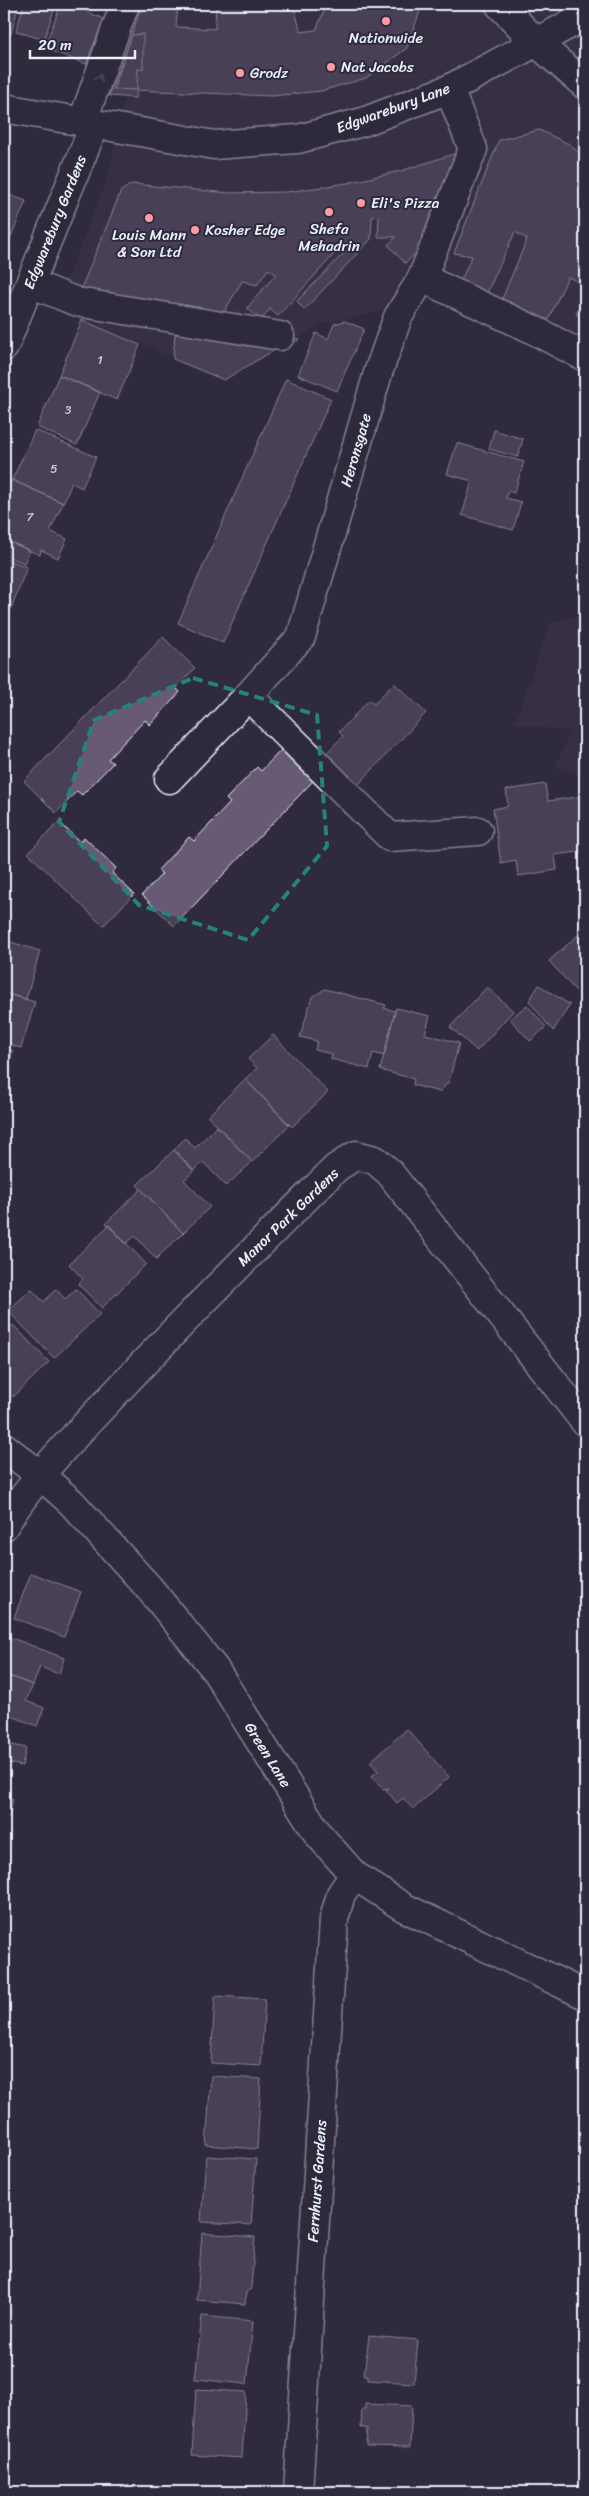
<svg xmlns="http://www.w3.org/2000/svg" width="589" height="2496" viewBox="0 0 589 2496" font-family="Sriracha,sans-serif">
	<rect width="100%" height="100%" fill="#2f2a3d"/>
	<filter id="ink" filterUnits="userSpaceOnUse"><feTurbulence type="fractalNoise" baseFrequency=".02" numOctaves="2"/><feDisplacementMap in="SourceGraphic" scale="10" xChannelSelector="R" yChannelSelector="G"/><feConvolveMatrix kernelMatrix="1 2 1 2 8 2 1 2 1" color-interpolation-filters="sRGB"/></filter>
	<g filter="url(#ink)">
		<path fill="#40384e" d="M 108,4 L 585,4 L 585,368 L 433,296 L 358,317 L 322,324 L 224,380 L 55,307 L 107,180 L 126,93 L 79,89 Z
			M 585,606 L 585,778 L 556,767 L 569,732 L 515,723 L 550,623 L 582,614 Z"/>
		<path fill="#675a76" stroke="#e8f1f8" d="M 4,4 L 19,4 L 11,34 L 4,32 Z
			M 24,4 L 56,4 L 44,40 L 16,31 Z
			M 61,4 L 90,4 L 87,12 L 104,19 L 86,64 L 44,48 Z
			M 142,4 L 178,4 L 176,27 L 215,29 L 216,4 L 293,4 L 301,32 L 316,30 L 327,4 L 421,4 L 421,8 L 407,48 L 366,78 L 321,91 L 271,96 L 114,89 Z
			M 143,34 L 143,69 L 138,69 L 136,98 L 109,96 L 132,35 Z
			M 539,130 L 569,144 L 585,158 L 585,285 L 568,277 L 548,320 L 502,299 L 527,239 L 515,232 L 485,297 L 458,287 L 472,256 L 454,253 L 499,140 Z
			M 460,152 L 452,176 L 446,179 L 436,207 L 428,243 L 405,263 L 388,245 L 396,237 L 378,237 L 379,216 L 372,217 L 371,239 L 304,310 L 297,301 L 345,252 L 337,251 L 278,316 L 270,309 L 261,320 L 247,308 L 276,274 L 268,269 L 257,285 L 242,281 L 224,312 L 203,315 L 78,296 L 121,191 L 132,184 L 230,193 L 287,192 L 348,183 L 404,170 Z
			M 4,193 L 26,201 L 4,253 Z
			M 585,294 L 585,333 L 579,329 L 585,322 L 576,314 Z
			M 82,320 L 140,345 L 117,400 L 59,375 Z
			M 345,321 L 364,329 L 337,391 L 298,375 L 316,333 L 328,339 L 334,324 Z
			M 175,334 L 300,339 L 285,349 L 276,349 L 224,380 L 173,359 Z
			M 59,375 L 100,392 L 77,445 L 37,427 Z
			M 286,379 L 331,399 L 223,643 L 178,623 Z
			M 35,430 L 96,457 L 82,488 L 72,483 L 63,503 L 12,480 Z
			M 494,430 L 523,439 L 518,457 L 489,449 Z
			M 457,443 L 524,462 L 514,493 L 508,491 L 506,498 L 521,502 L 513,530 L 462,515 L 472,481 L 447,474 Z
			M 12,480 L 63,503 L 50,531 L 67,539 L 58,558 L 41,550 L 40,555 L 4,539 L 4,499 Z
			M 4,539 L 30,551 L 24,563 L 4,555 Z
			M 4,558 L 27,567 L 12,606 L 4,603 Z
			M 4,603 L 12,606 L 4,626 Z
			M 163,637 L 195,668 L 176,688 L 180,692 L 150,725 L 145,720 L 108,759 L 113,763 L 82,795 L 77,791 L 56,813 L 24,781 Z
			M 394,683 L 426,713 L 355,788 L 323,757 L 343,736 L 339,732 L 369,700 L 374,704 Z
			M 281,750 L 313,781 L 174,926 L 142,895 L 162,874 L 158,870 L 189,837 L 194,841 L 230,803 L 226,799 L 257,767 L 261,771 Z
			M 545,784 L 548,801 L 584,796 L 585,851 L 555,855 L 557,870 L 518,876 L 516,860 L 501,863 L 493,809 L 508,806 L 506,790 Z
			M 59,822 L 80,842 L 84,837 L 116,868 L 112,873 L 134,894 L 103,926 L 28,853 Z
			M 584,930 L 585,931 L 585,1001 L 549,961 Z
			M 4,940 L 40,951 L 26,999 L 4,993 Z
			M 539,985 L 570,1005 L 553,1031 L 529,1001 Z
			M 487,987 L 513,1011 L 477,1051 L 450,1027 Z
			M 325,989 L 386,1005 L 384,1008 L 395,1011 L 384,1056 L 373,1053 L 369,1069 L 331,1059 L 332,1054 L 315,1050 L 317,1041 L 300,1037 L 312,997 Z
			M 4,993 L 35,1002 L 21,1048 L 4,1043 Z
			M 527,1005 L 546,1027 L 530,1041 L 510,1019 Z
			M 396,1008 L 430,1016 L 425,1034 L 459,1043 L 449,1081 L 440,1092 L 413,1085 L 414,1079 L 380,1070 Z
			M 273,1035 L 328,1092 L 292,1127 L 245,1079 L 257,1068 L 248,1059 Z
			M 4,1048 L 13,1051 L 4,1081 Z
			M 245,1079 L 289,1125 L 252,1162 L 208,1116 Z
			M 217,1126 L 252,1162 L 226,1186 L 203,1162 L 194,1171 L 174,1150 L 185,1138 L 195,1148 Z
			M 174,1150 L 194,1171 L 184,1180 L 210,1207 L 183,1233 L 137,1185 Z
			M 141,1189 L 183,1233 L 156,1259 L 135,1236 L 126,1244 L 106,1223 Z
			M 109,1225 L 146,1264 L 102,1308 L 78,1284 L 83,1279 L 69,1264 Z
			M 31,1289 L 44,1302 L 56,1289 L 65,1299 L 76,1289 L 100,1314 L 54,1358 L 8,1311 Z
			M 13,1325 L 49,1362 L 13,1397 L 4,1387 L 4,1334 Z
			M 31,1573 L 81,1592 L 64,1637 L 14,1618 Z
			M 4,1635 L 64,1658 L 59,1674 L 40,1667 L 33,1685 L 4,1674 Z
			M 4,1674 L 33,1685 L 26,1701 L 44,1708 L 37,1726 L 4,1713 Z
			M 407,1729 L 449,1777 L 413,1809 L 403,1798 L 397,1803 L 386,1790 L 389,1788 L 383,1789 L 372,1776 L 378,1771 L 370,1762 Z
			M 4,1743 L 26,1748 L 22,1766 L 4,1762 Z
			M 4,1797 L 13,1799 L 9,1818 L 4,1816 Z
			M 215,1996 L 265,1999 L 261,2066 L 211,2063 Z
			M 211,2076 L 261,2079 L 257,2149 L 206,2145 Z
			M 206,2156 L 256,2159 L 251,2225 L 201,2222 Z
			M 202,2233 L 255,2237 L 251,2289 L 246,2292 L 245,2304 L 197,2300 Z
			M 202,2316 L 253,2321 L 247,2384 L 195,2379 Z
			M 369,2336 L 418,2340 L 414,2383 L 368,2380 L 368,2375 L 364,2375 Z
			M 196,2389 L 246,2392 L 242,2458 L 192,2455 Z
			M 365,2404 L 412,2406 L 410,2447 L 366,2446 L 367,2428 L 361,2428 L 362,2409 L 365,2409 Z"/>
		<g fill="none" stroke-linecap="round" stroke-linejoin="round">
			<g stroke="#e8f1f8" stroke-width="31">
				<path id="minor" d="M 4,108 L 214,145 L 298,139 L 363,122 L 449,89 L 585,16
					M 82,123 L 125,4
					M 422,278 L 532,329 L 585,357
					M 30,283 L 77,302 L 280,336
					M 4,347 L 94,126
					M 248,696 L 390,837 L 478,831
					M 169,779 L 248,696 L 301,637 L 378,373 L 398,317 L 422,278 L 473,149 L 449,89
					M 4,1447 L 40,1475 L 71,1502 L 150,1589 L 214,1668 L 318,1834 L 354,1875 L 403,1907 L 585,1995
					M 4,1526 C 36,1473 81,1430 123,1385 C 192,1311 264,1240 336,1168 L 356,1155 L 375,1160 L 389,1172 L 585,1422
					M 298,2492 L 334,1919 L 341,1894 L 354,1875"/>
			</g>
			<g stroke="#e8f1f8" stroke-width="31">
				<path id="major" d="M 499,4 L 537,43 L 585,85"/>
			</g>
			<use href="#minor" stroke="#2f2a3d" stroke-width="28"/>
			<use href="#major" stroke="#2f2a3d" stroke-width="28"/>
		</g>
		<defs><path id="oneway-chevron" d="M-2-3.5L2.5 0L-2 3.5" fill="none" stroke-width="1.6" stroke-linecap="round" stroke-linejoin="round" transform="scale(1.25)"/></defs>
		<use stroke="#70707e" href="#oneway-chevron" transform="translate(99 78) rotate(-71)"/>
	</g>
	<path d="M0 0H589V2496H0ZM 193,678 L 317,715 L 327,846 L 248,940 L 139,905 L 59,822 L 94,720 Z" fill="#2f2a3d" fill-opacity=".55" fill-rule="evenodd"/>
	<path fill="none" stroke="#25827c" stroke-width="4" stroke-dasharray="10 6" stroke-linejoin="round" d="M 193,678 L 317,715 L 327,846 L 248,940 L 139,905 L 59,822 L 94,720 Z"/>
	<g fill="#ff9aa2" stroke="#2f2a3d" stroke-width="2">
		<circle cx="386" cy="21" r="5"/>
		<circle cx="331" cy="67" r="5"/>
		<circle cx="240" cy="73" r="5"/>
		<circle cx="361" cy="203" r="5"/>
		<circle cx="329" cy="212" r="5"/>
		<circle cx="149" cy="218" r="5"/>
		<circle cx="195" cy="230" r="5"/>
	</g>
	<g text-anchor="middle" stroke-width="4" stroke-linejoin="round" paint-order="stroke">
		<g font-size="12" fill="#c8cbd8">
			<text x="100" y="364">1</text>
			<text x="68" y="414">3</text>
			<text x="54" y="473">5</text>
			<text x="30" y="521">7</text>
		</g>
		<g font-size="15" fill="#e8f1f8" stroke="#2f2a3d" text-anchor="start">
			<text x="386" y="43" text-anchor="middle">Nationwide</text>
			<text x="341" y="72">Nat Jacobs</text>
			<text x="250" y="78">Grodz</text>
			<text x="371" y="208">Eli's Pizza</text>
			<text x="329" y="234" text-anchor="middle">Shefa<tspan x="329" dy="17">Mehadrin</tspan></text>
			<text x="205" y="235">Kosher Edge</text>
			<text x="149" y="240" text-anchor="middle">Louis Mann<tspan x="149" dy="17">&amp; Son Ltd</tspan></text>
		</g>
		<g font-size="15" fill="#e8f1f8" stroke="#2f2a3d">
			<text transform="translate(393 108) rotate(-20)" y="5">Edgwarebury Lane</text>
			<text transform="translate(55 222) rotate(-68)" y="5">Edgwarebury Gardens</text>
			<text transform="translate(356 450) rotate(-74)" y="5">Heronsgate</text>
			<text transform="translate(288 1217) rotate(-44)" y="5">Manor Park Gardens</text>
			<text transform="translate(268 1755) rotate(58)" y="5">Green Lane</text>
			<text transform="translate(317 2181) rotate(-86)" y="5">Fernhurst Gardens</text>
		</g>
	</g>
	<rect width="589" height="2496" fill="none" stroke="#2f2a3d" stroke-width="20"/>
	<rect x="10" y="10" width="569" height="2476" fill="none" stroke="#e8f1f8" stroke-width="2" filter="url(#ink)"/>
	<path d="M30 50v8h105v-8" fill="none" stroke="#e8f1f8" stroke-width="2.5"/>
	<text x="38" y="50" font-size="15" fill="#e8f1f8" stroke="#2f2a3d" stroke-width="4" paint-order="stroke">20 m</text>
</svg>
